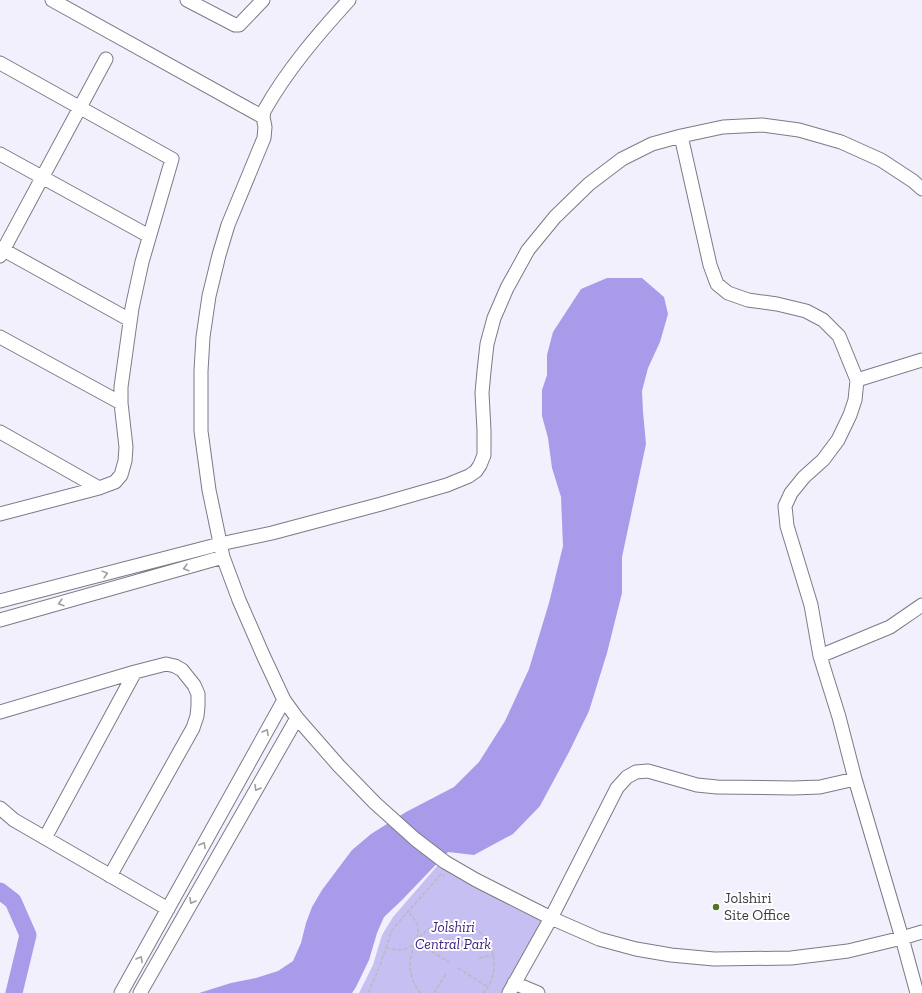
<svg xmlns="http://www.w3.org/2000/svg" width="922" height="993" viewBox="0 0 922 993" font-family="'Zilla Slab',serif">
	<rect width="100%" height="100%" fill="#f2f0fc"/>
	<path fill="#c6bff2" d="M 438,865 L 545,918 L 503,993 L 359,993 L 373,965 L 382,935 L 393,917 Z"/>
	<path fill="#a99bea" d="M 607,278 L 642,278 L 664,297 L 668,314 L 660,342 L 648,368 L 642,391 L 643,412 L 646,444 L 622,557 L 622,593 L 607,653 L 589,711 L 569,752 L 540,806 L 513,834 L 474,855 L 448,852 L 402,900 L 384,917 L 377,933 L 369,960 L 356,987 L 352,993 L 199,993 L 231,983 L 256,978 L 278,971 L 293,961 L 301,943 L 306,923 L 312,907 L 322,890 L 352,850 L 371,834 L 406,812 L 454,787 L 479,762 L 505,721 L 529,669 L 549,603 L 563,546 L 561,497 L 552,468 L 548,438 L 542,416 L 542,390 L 547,375 L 547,355 L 553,332 L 581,289 Z"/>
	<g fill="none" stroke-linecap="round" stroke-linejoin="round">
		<path stroke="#a99bea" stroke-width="17" d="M 0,891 L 13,901 L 28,935 L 14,993"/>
		<g stroke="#7c7b85" stroke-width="15">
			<path id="minor" d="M 52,0 L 263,117
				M 187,0 L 235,25 L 239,25 L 263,0
				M 349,0 C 318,34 287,70 264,111 L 263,117 L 265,127 L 264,138 L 228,225 L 219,255 L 209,296 L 203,337 L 201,371 L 201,431 L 209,490 L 223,557 L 239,600 L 263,655 L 284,700 L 297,718 L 339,766 L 375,803 L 415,839 L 445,862 L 476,880 L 551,918 L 599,939 L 636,949 L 671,955 L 714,959 L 791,958 L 848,951 L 902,938 L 922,932
				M 0,63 L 172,159 L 142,262 L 132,308 L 121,387 L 121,403 L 126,447 L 125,461 L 121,475 L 115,482 L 99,488 L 0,514
				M 681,136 L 710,265 L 717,284 L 728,293 L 748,300 L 777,304 L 806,311 L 823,320 L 839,336 L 857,380 L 855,400 L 850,415 L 838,440 L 823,460 L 804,477 L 791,493 L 785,506 L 787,526 L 811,605 L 820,656 L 839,717 L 855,779 L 902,938 L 917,993
				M 0,154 L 149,236
				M 0,248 L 130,320
				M 0,256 L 106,59
				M 0,337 L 121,403
				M 857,380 L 922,360
				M 0,432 L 99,488
				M 0,601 L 220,544 L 272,533 L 381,504 L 447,485 L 469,476 L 476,471 L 480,465 L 484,455 L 484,430 L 482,393 L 484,371 L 487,344 L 494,318 L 507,288 L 528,250 L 555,217 L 589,184 L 622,159 L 652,144 L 681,136 L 723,127 L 762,125 L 799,130 L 841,142 L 881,160 L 913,181 L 922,189
				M 0,620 L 223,557
				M 820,656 L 890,627 L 922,605
				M 0,712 L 135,672 L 166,664 L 175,666 L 182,670 L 194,685 L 198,694 L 198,706 L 197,716 L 193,728 L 110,876
				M 0,808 L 14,820 L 168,909
				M 45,838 L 135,672
				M 514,983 L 538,993
				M 121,993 L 284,700
				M 140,993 L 297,718
				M 509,993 L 551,918 L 617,788 L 627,777 L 636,772 L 648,771 L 697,785 L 717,787 L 793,788 L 820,787 L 855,779"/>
		</g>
		<path stroke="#bab8c2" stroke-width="1.5" stroke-dasharray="4 2" stroke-linecap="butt" d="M 416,942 L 449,962
			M 465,945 L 476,929
			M 386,948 C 392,949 399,951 405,949 C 417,946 421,932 416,922 C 414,918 411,915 408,911
			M 479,958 L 494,955
			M 458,968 L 488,987
			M 368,993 L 378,971 L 392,930 L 441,874 L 445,876
			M 421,993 C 412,984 408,969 411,956 C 422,905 499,915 494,968 C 493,978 490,986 483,993
			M 434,993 L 446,974"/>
		<use href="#minor" stroke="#fff" stroke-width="13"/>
	</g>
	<defs><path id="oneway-chevron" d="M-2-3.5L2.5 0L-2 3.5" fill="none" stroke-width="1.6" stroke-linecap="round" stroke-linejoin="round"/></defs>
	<g stroke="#9e9ea0">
		<use href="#oneway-chevron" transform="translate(186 568) rotate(164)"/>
		<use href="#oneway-chevron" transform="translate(105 574) rotate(-15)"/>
		<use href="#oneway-chevron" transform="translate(61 603) rotate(164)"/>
		<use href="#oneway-chevron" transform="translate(266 732) rotate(-61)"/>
		<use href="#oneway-chevron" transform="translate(257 788) rotate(120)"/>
		<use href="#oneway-chevron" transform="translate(203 845) rotate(-61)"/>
		<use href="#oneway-chevron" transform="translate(192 901) rotate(120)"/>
		<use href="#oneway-chevron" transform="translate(140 959) rotate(-61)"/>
	</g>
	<circle fill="#547228" stroke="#fff" stroke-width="1.5" cx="716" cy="907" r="4"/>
	<g text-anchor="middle" stroke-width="4" stroke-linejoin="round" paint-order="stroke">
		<g font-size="15" fill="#3c3c40" stroke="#fff" text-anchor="start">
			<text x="724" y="903">Jolshiri<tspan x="724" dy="17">Site Office</tspan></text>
		</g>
		<g font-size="15" font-style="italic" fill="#3f237d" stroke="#fff">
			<text x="453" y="932">Jolshiri<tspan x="453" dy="17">Central Park</tspan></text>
		</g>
	</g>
</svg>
